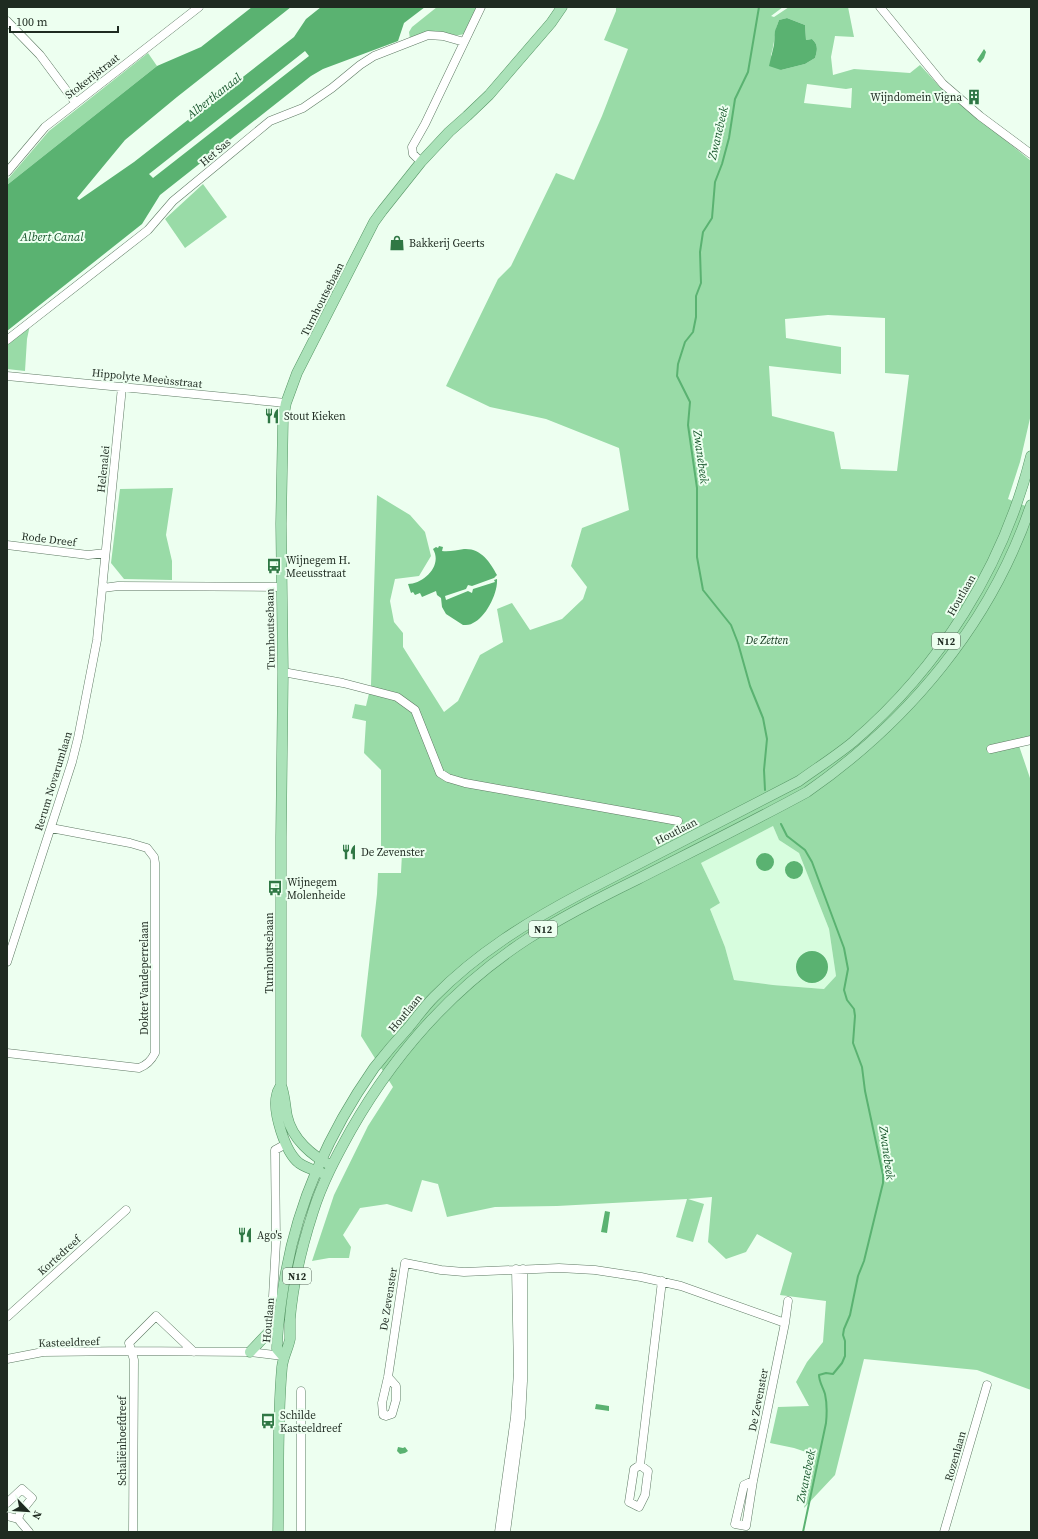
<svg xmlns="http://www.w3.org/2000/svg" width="1038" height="1539" viewBox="0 0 1038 1539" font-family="'Source Serif 4',serif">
	<rect width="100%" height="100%" fill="#edfff0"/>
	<path fill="#d7fdde" d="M 773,826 L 779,840 L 799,853 L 829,929 L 836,976 L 825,989 L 773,985 L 734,980 L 725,947 L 710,909 L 720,903 L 701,863 Z"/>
	<path fill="#99dba7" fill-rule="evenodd" d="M 437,7 L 477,7 L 464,34 C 454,38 444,30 432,31 C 425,31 417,36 410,39 L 409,32 L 412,27 Z
		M 616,7 L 783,7 L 771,16 L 774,17 L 789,7 L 848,7 L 854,37 L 835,36 L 831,57 L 833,75 L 854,69 L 910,73 L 920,65 L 940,87 L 1031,161 L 1031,414 L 1020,462 L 1008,499 L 1031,508 L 1031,736 L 1017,740 L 1031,781 L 1031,1390 L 977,1370 L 864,1359 L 835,1475 L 804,1508 L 815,1455 L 794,1448 L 770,1443 L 778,1407 L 809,1406 L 796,1382 L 807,1362 L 823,1342 L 826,1301 L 780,1295 L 792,1253 L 757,1234 L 746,1252 L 726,1259 L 708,1242 L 712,1197 L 688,1199 L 704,1204 L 693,1242 L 676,1237 L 687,1199 L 557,1206 L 495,1207 L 447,1217 L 438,1184 L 422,1180 L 412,1212 L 387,1204 L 360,1208 L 343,1235 L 351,1247 L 349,1258 L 329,1258 L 312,1261 L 334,1195 L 368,1126 L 393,1087 L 361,1036 L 377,894 L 378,873 L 401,873 L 402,853 L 381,853 L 381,770 L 364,753 L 366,721 L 352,718 L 355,704 L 366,706 L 371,685 L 377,495 L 410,515 L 425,532 L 431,556 L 419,576 L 395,579 L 390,601 L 394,622 L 403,633 L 403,647 L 444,712 L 458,701 L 480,655 L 503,642 L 497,609 L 512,603 L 530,630 L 562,619 L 583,599 L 587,587 L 571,566 L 582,528 L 629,510 L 619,448 L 546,419 L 490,407 L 446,386 L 498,279 L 511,266 L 556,173 L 574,180 L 602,116 L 628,49 L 604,40 L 616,11 ZM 787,18 L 805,25 L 806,40 L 812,39 C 819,45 817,51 815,58 L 805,64 L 781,70 L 771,55 C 775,43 774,32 779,20 ZM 807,84 L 846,89 L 852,88 L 851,108 L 804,103 ZM 828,315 L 885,318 L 885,373 L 909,375 L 897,471 L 841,469 L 834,432 L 772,416 L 769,366 L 841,374 L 841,347 L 786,338 L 785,319 ZM 773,826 L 779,840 L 799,853 L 829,929 L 836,976 L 824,989 L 773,985 L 734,980 L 725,947 L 710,909 L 720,903 L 701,863 Z
		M 148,53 L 157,66 L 7,185 L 7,180 L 49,131 Z
		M 203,184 L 227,217 L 185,248 L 165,219 Z
		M 30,325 L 27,339 L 25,371 L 7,369 L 7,345 Z
		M 173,488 L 166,535 L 172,561 L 172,580 L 124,579 L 111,563 L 120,489 Z"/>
	<path fill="#5ab271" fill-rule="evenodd" d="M 252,7 L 291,7 L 177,97 L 125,140 L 77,198 L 79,200 L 134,162 L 294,37 L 306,19 L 321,7 L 425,7 L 404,23 L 398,41 L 323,69 L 311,76 L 160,195 L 142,224 L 7,331 L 7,185 L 157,66 L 201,47 ZM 305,51 L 309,56 L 153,178 L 149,174 Z
		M 787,18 L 805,25 L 806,40 L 812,39 C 819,45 817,51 815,58 L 805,64 L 781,70 L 769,66 L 774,45 L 775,31 L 779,20 Z
		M 984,49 L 986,52 L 984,58 L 980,63 L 977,60 Z
		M 439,546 L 443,547 L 442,551 C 449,552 457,550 464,549 C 481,548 490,562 497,575 L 494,578 L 472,586 L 468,585 L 466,589 L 445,596 L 446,600 L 468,591 L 472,593 L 473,589 L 495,582 L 494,580 L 497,579 C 498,593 486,617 473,623 C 470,625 467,625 463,625 L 446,614 L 442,607 L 441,598 L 437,595 L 436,591 L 422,597 L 420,593 L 415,595 L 413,592 L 411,593 L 408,584 C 423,584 443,566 433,549 L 436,547 L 438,548 Z
		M756 862a9 9 0 1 1 18 0a9 9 0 1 1-18 0Z
		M785 870a9 9 0 1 1 18 0a9 9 0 1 1-18 0Z
		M796 967a16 16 0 1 1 32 0a16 16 0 1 1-32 0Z
		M 605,1211 L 610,1212 L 607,1233 L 601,1232 Z
		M 596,1404 L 609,1406 L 609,1411 L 595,1409 Z
		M 398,1447 L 403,1448 L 405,1447 L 408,1451 L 405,1453 L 400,1454 L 397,1451 Z"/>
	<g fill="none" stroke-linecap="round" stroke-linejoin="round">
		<path stroke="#5ab271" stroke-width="2" d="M 759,7 L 748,72 L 735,99 L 729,138 L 722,164 L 715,182 L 712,218 L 703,232 L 700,252 L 701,283 L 696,296 L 696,317 L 693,332 L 685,342 L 678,364 L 677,376 L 690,402 L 688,425 L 697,488 L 697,557 L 703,590 L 731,625 L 738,643 L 750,686 L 763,718 L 767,739 L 764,770 L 765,790
			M 781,824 L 787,836 L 805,850 L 812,862 L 844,948 L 848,969 L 844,990 L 847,1000 L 854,1009 L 855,1016 L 853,1043 L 862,1067 L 865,1091 L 883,1175 L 883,1183 L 864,1261 L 858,1276 L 850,1315 L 844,1329 L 843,1335 L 845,1341 L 845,1356 L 842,1363 L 833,1374 L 826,1373 L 819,1375 C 819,1382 823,1387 825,1394 C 827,1403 827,1413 826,1423 L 803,1532"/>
		<g stroke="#5f7a64" stroke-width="9">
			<path id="minor" d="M 880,7 L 943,84 L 980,116 L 1031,154
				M 7,21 L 40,55 L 75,102
				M 421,162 L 413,154 L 412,147 L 425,124 L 481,7
				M 7,172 L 45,127 L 199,7
				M 7,340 L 148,230 L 173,201 L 270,121 L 303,108 L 332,88 L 360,65 L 374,56 L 428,35 L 443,36 L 464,42
				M 7,376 L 286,403
				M 7,545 L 88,555 L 105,553
				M 103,588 L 118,586 L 281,587
				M 283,672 L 343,683 L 397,697 L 415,710 L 440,773 L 448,778 L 465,783 L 678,821
				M 991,749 L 1031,740
				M 7,962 L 72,762 L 78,738 L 97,640 L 122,387
				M 7,1053 L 139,1068 C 147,1065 151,1061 155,1053 L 155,863 L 154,857 L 147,848 L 130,843 L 51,828
				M 273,1297 L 276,1242 L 275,1150 L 286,1144
				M 7,1317 L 126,1210
				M 785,1323 L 788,1301
				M 7,1359 L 43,1352 L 131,1351 L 250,1352 L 283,1356
				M 388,1377 L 396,1386 L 396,1400 L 392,1414 L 386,1416 L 383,1415 L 382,1403 L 388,1377 L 405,1263 L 441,1270 L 464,1272 L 559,1268 L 595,1270 L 641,1277 L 681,1286 L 785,1323 L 753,1481 L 746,1526 L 735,1524 L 744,1485 L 753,1481
				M 640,1465 L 662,1281
				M 640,1465 L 648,1471 L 645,1495 L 639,1507 L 629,1502 L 634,1469 Z
				M 7,1503 L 22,1489 L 32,1498 L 20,1513 L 18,1519
				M 7,1516 L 18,1519 L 29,1532
				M 133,1532 L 134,1360 L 129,1343 L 156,1316 L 194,1352
				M 301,1532 L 301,1391
				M 499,1532 L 515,1417 L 518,1372 L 516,1269
				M 506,1532 L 521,1418 L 523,1381 L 523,1269
				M 944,1532 L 987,1385"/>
		</g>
		<g stroke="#569665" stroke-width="11">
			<path id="major" d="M 281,1085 C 280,1088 277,1091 277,1094 C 272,1111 285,1152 299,1163 C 306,1168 314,1170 322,1173
				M 332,1166 C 312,1156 292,1139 287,1116 C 285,1106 285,1095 281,1085 L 281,837 L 283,672 L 281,524 L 283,419 L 286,403 L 297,373 L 374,222 L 382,211 L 421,162 L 449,132 L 467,116 L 489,95 L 551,23 L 562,7
				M 250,1352 L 269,1332 L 277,1326
				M 283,1356 L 277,1349 C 277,1325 281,1302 285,1277 C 298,1201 330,1131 374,1068 C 385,1054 397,1040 409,1027 C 417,1017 425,1006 434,997 C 477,953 529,921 582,893 L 799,781 C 817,768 836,756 853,742 C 940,667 1003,568 1031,456
				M 278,1532 C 279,1477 277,1422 282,1367 C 283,1357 288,1349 290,1339 C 290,1332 290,1326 290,1319 C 293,1283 302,1246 313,1212 C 322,1183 336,1157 351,1130 C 395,1053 453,987 529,938 C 564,916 601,897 638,879 C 695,850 752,822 807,792 C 909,721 991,623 1031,505"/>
		</g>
		<use href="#minor" stroke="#fff" stroke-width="8"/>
		<use href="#major" stroke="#abe2b9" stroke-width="10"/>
	</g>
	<defs>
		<g id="building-bare" transform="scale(1.2)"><path d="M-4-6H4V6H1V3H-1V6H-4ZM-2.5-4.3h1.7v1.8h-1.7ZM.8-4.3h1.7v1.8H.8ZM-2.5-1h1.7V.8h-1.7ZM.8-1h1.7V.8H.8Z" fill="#2f7744" stroke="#edfff0" stroke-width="2.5" paint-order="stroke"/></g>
		<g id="shop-bare" transform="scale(1.2)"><path d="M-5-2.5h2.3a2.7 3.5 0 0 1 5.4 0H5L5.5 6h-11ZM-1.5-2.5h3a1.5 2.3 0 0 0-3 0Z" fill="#2f7744" stroke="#edfff0" stroke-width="2.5" paint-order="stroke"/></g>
		<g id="restaurant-bare" transform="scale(1.2)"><path d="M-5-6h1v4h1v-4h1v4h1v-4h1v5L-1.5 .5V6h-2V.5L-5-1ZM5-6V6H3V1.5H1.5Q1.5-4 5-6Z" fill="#2f7744" stroke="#edfff0" stroke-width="2.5" paint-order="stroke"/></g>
		<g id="bus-bare" transform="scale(1.2)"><path d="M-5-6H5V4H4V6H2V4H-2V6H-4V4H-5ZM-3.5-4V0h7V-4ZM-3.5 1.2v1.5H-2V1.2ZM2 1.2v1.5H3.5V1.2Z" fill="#2f7744" stroke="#edfff0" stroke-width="2.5" paint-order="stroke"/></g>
	</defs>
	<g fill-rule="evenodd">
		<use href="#building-bare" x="974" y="97"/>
		<use href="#shop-bare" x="397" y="243"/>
		<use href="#restaurant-bare" x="272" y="416"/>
		<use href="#bus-bare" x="274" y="566"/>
		<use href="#restaurant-bare" x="349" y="852"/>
		<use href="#bus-bare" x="275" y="888"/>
		<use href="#restaurant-bare" x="245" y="1235"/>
		<use href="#bus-bare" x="268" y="1421"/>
	</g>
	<g text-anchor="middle" stroke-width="4" stroke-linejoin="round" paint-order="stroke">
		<g fill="#edfff0" stroke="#5d6b5f" stroke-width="1">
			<rect x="932" y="633" width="28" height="16" rx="3"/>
			<rect x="529" y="921" width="28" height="16" rx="3"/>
			<rect x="283" y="1268" width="28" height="16" rx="3"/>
		</g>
		<g font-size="10" font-weight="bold" fill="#1f2b21">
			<text x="946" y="645">N12</text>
			<text x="543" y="933">N12</text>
			<text x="297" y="1280">N12</text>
		</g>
		<g font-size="11" fill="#1f2b21" stroke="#edfff0">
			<text transform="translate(92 76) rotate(-38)" y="4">Stokerijstraat</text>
			<text transform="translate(215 152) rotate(-40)" y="4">Het Sas</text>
			<text transform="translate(322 299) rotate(-63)" y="4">Turnhoutsebaan</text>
			<text transform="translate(147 378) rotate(6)" y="4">Hippolyte Meeùsstraat</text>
			<text transform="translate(103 469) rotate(-84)" y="4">Helenalei</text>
			<text transform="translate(49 539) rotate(7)" y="4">Rode Dreef</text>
			<text transform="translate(961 595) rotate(-60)" y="4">Houtlaan</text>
			<text transform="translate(270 629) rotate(-91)" y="4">Turnhoutsebaan</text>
			<text transform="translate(53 781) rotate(-73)" y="4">Rerum Novarumlaan</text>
			<text transform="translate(676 831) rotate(-27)" y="4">Houtlaan</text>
			<text transform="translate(269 953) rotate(-90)" y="4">Turnhoutsebaan</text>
			<text transform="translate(144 978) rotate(-90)" y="4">Dokter Vandeperrelaan</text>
			<text transform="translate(405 1013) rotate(-50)" y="4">Houtlaan</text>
			<text transform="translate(59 1255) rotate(-42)" y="4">Kortedreef</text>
			<text transform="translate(388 1299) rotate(-81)" y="4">De Zevenster</text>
			<text transform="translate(268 1320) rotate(-85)" y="4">Houtlaan</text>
			<text transform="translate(69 1342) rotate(-2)" y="4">Kasteeldreef</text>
			<text transform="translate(758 1400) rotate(-79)" y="4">De Zevenster</text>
			<text transform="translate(122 1441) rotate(-90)" y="4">Schaliënhoefdreef</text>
			<text transform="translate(955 1456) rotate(-74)" y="4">Rozenlaan</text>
		</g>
		<g font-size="11" fill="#1f2b21" stroke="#edfff0" text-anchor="start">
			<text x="962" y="101" text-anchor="end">Wijndomein Vigna</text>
			<text x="409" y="247">Bakkerij Geerts</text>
			<text x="284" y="420">Stout Kieken</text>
			<text x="286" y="564">Wijnegem H.<tspan x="286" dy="13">Meeusstraat</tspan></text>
			<text x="361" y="856">De Zevenster</text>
			<text x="287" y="886">Wijnegem<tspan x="287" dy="13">Molenheide</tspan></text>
			<text x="257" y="1239">Ago's</text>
			<text x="280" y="1419">Schilde<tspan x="280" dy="13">Kasteeldreef</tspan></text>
		</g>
		<g font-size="11" font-style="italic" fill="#0e3319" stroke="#edfff0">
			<text x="767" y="644">De Zetten</text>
		</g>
		<g font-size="12" font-style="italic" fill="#18572c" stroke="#edfff0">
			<text transform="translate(214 96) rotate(-38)" y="4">Albertkanaal</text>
			<text transform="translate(718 133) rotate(-77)" y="4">Zwanebeek</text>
			<text x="52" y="241">Albert Canal</text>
			<text transform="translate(701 457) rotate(82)" y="4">Zwanebeek</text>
			<text transform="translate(887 1153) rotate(82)" y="4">Zwanebeek</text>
			<text transform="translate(806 1476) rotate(-78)" y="4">Zwanebeek</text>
		</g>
	</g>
	<rect width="1038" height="1539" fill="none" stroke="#1f2b21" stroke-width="16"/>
	<g transform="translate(28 1511) rotate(115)" stroke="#edfff0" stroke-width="3" paint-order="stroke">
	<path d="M0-3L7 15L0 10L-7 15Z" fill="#1f2b21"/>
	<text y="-6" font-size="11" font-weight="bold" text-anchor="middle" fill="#1f2b21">N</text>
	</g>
	<path d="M10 26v6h108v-6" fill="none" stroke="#1f2b21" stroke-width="2"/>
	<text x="16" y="26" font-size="12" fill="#1f2b21" stroke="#edfff0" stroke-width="3" paint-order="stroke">100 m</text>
</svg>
